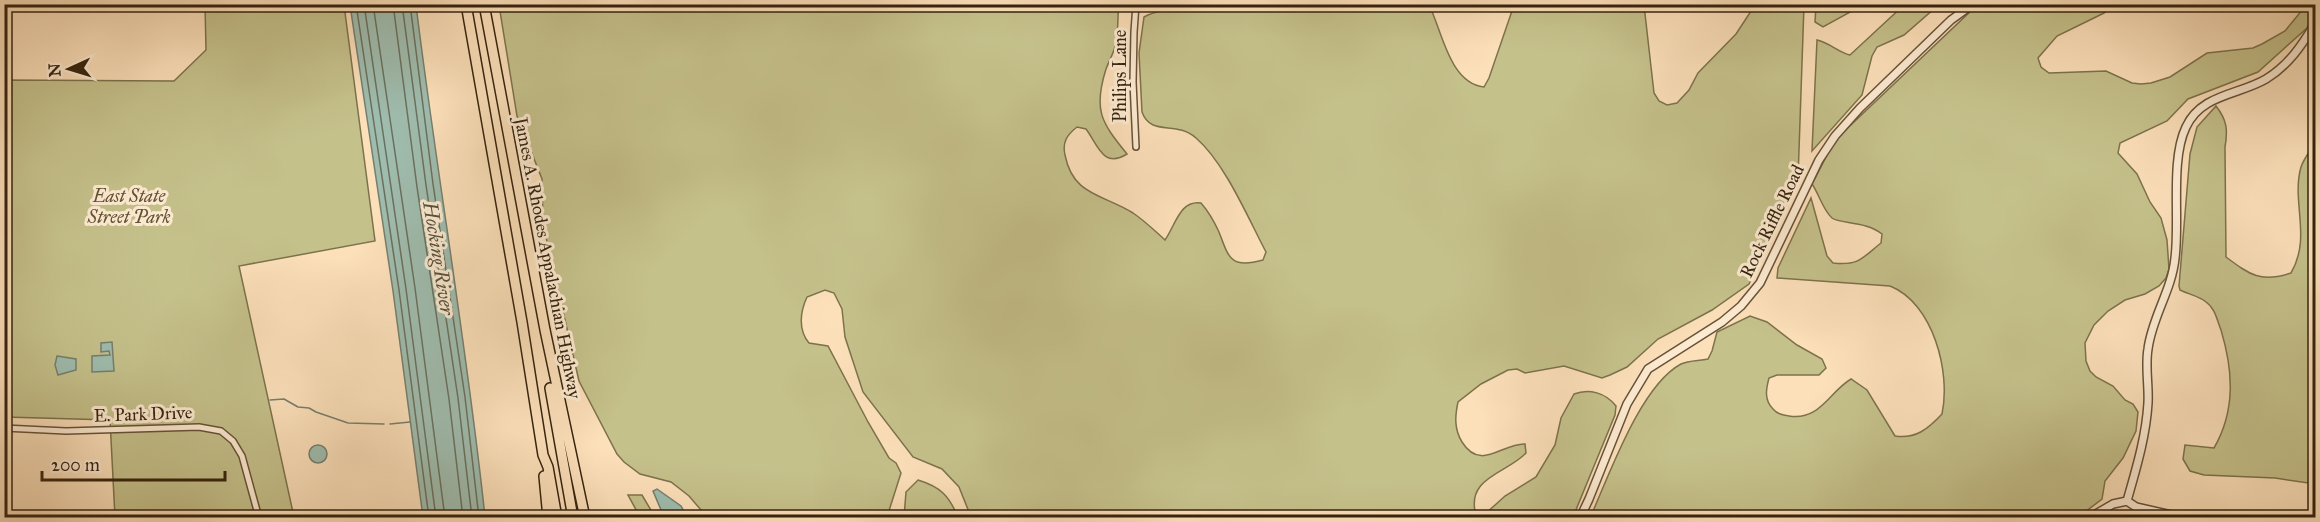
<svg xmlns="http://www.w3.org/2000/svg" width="2320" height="522" viewBox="0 0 2320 522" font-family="'IM FELL Great Primer',serif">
	<rect width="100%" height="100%" fill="#fce0ba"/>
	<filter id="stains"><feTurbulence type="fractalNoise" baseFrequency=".00333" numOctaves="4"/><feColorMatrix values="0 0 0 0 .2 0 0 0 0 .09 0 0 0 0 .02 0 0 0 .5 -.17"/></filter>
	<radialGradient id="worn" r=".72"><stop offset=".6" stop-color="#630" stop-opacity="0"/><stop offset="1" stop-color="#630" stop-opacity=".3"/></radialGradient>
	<path fill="#c5c18b" stroke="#7d724c" stroke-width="1.5" d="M 1905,4 L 1954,5 L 1934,9 L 1904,35 L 1877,47 L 1872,56 L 1862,95 L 1812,151 L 1817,40 C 1830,43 1838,52 1850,55 Z
		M 1984,4 L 2114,5 L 2104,13 L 2057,36 L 2038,58 L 2041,67 L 2049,73 L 2106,71 L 2132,83 L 2141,84 L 2151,83 L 2170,77 L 2207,53 L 2253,48 L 2262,44 L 2285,31 L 2303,9 L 2304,5 L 2315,5 L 2307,28 L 2258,72 L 2188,99 L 2167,121 L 2120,143 L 2118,153 L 2137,174 L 2150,202 L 2161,218 L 2167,240 L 2169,269 L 2166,278 L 2159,286 L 2145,294 L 2125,300 L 2108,311 L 2094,325 L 2085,343 L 2086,361 L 2090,371 L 2096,377 L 2113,386 L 2125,400 L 2133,404 L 2138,412 L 2136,431 L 2123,458 L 2105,481 L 2102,499 L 2085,512 L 2083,517 L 1590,518 C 1609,476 1640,386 1681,364 C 1689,360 1699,361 1708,359 L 1712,351 L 1717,332 L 1750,316 L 1767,322 L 1797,345 L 1822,359 L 1826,368 L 1819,375 L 1777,375 L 1769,378 C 1766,389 1764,400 1773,409 C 1777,414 1783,415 1789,416 C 1820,421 1829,392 1851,379 L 1867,390 L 1895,436 C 1916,439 1928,429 1942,414 C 1951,372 1933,303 1890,286 L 1777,278 L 1778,268 L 1811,198 L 1827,256 L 1833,263 C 1859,266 1862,258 1881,243 L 1882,234 C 1866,221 1840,224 1832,218 C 1823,210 1819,194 1812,184 L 1835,140 L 1973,9 Z
		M 205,5 L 344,5 L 375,241 L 239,266 L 294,517 L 115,517 L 110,420 L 5,417 L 5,80 L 174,81 L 206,50 Z
		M 1209,5 L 1429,5 C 1442,30 1449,83 1484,87 L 1489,78 L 1514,5 L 1644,5 L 1654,93 L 1659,101 L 1667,105 L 1677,103 L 1689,90 L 1698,73 L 1736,34 L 1755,5 L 1804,5 L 1798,179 L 1749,284 L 1712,310 L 1658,339 L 1627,367 L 1610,375 L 1602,378 L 1564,366 L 1525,373 L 1517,369 L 1508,370 L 1481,384 L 1458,402 C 1455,416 1454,429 1462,442 C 1481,472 1502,443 1525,444 L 1526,453 C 1508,473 1465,477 1476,515 L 1484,515 L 1505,496 L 1536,477 L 1555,445 L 1561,418 L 1574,394 C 1589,388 1606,393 1616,406 L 1615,415 L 1573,517 L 971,517 L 959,487 L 942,469 L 913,457 L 863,392 L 845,337 L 842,309 L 834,293 L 825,290 L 807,297 C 800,312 798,330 809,343 L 828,346 L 868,422 L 889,458 L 896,463 L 901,473 L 887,517 L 707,517 L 689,496 L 671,482 L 640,474 L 624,462 L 617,454 L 579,381 L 543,224 L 542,179 L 517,116 L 499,5 L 1119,5 C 1117,18 1119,33 1115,47 C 1113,54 1109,61 1106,69 C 1093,110 1101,122 1127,154 C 1103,169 1098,145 1086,129 L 1077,127 C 1067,135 1062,142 1065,155 C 1073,196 1103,194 1133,213 C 1145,221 1155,231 1165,240 C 1176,224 1180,200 1201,203 C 1208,211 1214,221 1219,232 C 1229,258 1230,269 1263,260 L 1266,252 C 1248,218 1225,163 1196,138 C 1176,120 1151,137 1142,112 L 1139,53 L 1144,17 C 1164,6 1188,12 1209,5 Z
		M 1816,5 L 1816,4 L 1863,5 L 1823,27 L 1815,22 Z
		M 2216,106 C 2227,120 2228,130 2225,147 L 2226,257 C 2250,275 2261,283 2291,273 C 2312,237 2291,202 2301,167 C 2304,158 2311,150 2315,143 L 2315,484 L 2275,478 L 2204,475 L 2190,471 L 2183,459 L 2185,445 L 2214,448 C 2236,410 2233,370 2221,330 C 2217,320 2215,308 2206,302 C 2199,296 2188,294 2180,290 L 2179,286 L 2190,154 L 2197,127 Z
		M 918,480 C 941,487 949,496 958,517 L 904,517 L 906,492 Z
		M 628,495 L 642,495 L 655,517 L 640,517 Z"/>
	<path fill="#9fbdaf" stroke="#757f6f" stroke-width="1.5" d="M 350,5 L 416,5 C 437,176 467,346 485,517 L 423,517 L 393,291 Z
		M 112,342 L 114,371 L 92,372 L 92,356 L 110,355 L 109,351 L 101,352 L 101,343 Z
		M 57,356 L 76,359 L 76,370 L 58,375 L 55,365 Z
		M309 454a9 9 0 1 1 18 0a9 9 0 1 1-18 0Z
		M 657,489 L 681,506 L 687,517 L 664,517 L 653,491 Z"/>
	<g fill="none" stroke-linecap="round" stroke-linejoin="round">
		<path stroke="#6a705e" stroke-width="1.5" d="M 356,4 L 399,290 L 429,518
			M 364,4 L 406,289 L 436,518
			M 373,4 L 415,288 L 445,518
			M 393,4 L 417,187 L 449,399 L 463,518
			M 402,4 L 426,185 L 458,398 L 472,518
			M 410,4 L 433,184 L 465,397 L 479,518"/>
		<path stroke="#757f6f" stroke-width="1.5" d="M 270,400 L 284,399 L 298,407 L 309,408 L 316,412 L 348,423 L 384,424
			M 390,424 L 410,422"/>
		<g stroke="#675239" stroke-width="8">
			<path id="minor" d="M 1136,147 L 1133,82 L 1134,32 L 1136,4
				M 4,428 L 66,431 L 199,427 L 221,431 L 233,441 L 242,456 L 259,518"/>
		</g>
		<g stroke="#675239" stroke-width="10">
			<path id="tertiary" d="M 2127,501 C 2136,469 2146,437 2148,403 C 2149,386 2145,366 2148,349 C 2152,317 2172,290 2175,258 C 2180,220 2170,160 2186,127 C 2201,94 2239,95 2266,79 C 2289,65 2302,45 2316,22
				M 2127,501 L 2136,507 L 2185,518
				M 1580,518 L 1589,499 L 1627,404 L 1648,369 L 1722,322 L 1741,306 L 1760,283 L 1819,160 L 1835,136 L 1860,108 L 1951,20 L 1973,4
				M 2089,518 L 2113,504 L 2127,501"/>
		</g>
		<g stroke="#35230e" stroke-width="12">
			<path id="motorway" d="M 466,4 L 522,322 L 543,455 L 548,467 L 557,518
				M 484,4 L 545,330 L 585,518
				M 550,388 L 573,518
				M 544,476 L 548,518"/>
		</g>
		<use href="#minor" stroke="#fdebd2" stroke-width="5"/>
		<use href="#tertiary" stroke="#fdebd2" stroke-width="7"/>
		<use href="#motorway" stroke="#fce0ba" stroke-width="9"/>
	</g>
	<g text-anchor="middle" stroke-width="6" stroke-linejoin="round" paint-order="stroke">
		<g font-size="18" fill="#35230e" stroke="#fdebd2">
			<text transform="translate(1120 76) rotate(-90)" y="6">Philips Lane</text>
			<text transform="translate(1772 221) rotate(-64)" y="6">Rock Riffle Road</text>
			<text transform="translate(548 258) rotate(79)" y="6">James A. Rhodes Appalachian Highway</text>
			<text transform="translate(143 414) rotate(-2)" y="6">E. Park Drive</text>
		</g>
		<g font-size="18" font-style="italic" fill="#605234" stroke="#fdebd2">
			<text x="129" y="202">East State<tspan x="129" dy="21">Street Park</tspan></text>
		</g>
		<g font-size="20" font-style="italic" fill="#55513e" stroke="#fdebd2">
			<text transform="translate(439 258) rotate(81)" y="7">Hocking River</text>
		</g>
	</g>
	<rect width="2320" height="522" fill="none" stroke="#fce0ba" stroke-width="24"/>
	<rect x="6" y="6" width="2308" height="510" fill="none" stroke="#35230e" stroke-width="3"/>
	<rect x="12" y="12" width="2296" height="498" fill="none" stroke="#35230e" stroke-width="1.5"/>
	<g transform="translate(69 69) rotate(266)" stroke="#fdebd2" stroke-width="4.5" paint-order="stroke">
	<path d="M0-4.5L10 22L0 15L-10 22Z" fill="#35230e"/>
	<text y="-9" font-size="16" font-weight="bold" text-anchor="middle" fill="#35230e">N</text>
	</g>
	<path d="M42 471v9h183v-9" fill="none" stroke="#35230e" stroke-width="3"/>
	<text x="51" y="471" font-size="18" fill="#35230e" stroke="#fdebd2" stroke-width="4.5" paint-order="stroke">200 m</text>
	<rect width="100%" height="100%" filter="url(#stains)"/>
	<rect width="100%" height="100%" fill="url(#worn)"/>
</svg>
